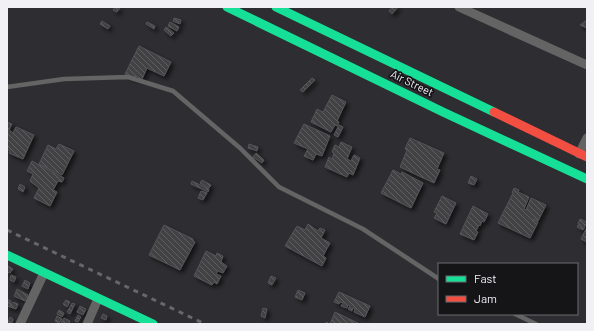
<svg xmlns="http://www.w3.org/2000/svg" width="594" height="331" viewBox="0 0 594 331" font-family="Barlow,sans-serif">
	<defs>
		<pattern id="building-back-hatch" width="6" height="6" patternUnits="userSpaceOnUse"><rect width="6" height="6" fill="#434245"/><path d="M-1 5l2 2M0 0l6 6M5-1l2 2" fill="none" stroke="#5f5e60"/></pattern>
		<filter id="shadow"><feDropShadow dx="3" dy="3" stdDeviation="2" flood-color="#0009"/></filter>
	</defs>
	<rect width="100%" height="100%" fill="#2e2d31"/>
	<path fill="url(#building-back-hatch)" stroke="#545457" filter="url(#shadow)" d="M 115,7 L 120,8 L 117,12 L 113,10 Z
		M 392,7 L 398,7 L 392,14 L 389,11 Z
		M 174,18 L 181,20 L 180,24 L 173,21 Z
		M 587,20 L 587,28 L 580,25 Z
		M 102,21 L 110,26 L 108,29 L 100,24 Z
		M 147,22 L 155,26 L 154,29 L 146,24 Z
		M 170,22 L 179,27 L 177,31 L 168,26 Z
		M 166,27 L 174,33 L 171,36 L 164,30 Z
		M 139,46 L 171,62 L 164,76 L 147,68 L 142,79 L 136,76 L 135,79 L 125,74 Z
		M 312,78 L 315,80 L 303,92 L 300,90 Z
		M 332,95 L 346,102 L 337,121 L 339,122 L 337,126 L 335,125 L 331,132 L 311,122 L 317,109 L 323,112 Z
		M 7,122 L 12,124 L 9,130 L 13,133 L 16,127 L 34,135 L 23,159 L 9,153 L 10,151 L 7,149 Z
		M 304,124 L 330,136 L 322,156 L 316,154 L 313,160 L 304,156 L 308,149 L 294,143 Z
		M 339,125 L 343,127 L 338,137 L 334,135 Z
		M 410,138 L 444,153 L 437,169 L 440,170 L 434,183 L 400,167 L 407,150 L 405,149 Z
		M 341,142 L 352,147 L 347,159 L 351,161 L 354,155 L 360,158 L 353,175 L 349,173 L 347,177 L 325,167 L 329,157 L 332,159 L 334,153 L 332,152 L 335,145 L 339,147 Z
		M 59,144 L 74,151 L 62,175 L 39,164 L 48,145 L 56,149 Z
		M 249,144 L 258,147 L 257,151 L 248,148 Z
		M 256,153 L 264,160 L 262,163 L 253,157 Z
		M 32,161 L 64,178 L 62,182 L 58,181 L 53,190 L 57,192 L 50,206 L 34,198 L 39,188 L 30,181 L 33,174 L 27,171 Z
		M 393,170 L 401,174 L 402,172 L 423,183 L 411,208 L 381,193 Z
		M 471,176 L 477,179 L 474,185 L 468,183 Z
		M 202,180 L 211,185 L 209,188 L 200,183 Z
		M 192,181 L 209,189 L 208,192 L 191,184 Z
		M 20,184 L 25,187 L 23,192 L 18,189 Z
		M 514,188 L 519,190 L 518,192 L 529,197 L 524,209 L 526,210 L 531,198 L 546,205 L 538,221 L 533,219 L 533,220 L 538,222 L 530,238 L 498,223 L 513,193 L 512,193 Z
		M 201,191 L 207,193 L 203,200 L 198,198 Z
		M 442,196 L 456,203 L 446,224 L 434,218 L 437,213 L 434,212 Z
		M 473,206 L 488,214 L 484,222 L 482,221 L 480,226 L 479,225 L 476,231 L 478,232 L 474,240 L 460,234 Z
		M 580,219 L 587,222 L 583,230 L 577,227 L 578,225 L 581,227 L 581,225 L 578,224 Z
		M 308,224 L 318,231 L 320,228 L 325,230 L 321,238 L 330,243 L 323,256 L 326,258 L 322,266 L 285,246 L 297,226 L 305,230 Z
		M 164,225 L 193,239 L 193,241 L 195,242 L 180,270 L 149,255 Z
		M 587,227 L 587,242 L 581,239 Z
		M 206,251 L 216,256 L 217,253 L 223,256 L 221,262 L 227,266 L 223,273 L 218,271 L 216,274 L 221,276 L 217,284 L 214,282 L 212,285 L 194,276 Z
		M 8,266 L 13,269 L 10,273 L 7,272 Z
		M 11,275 L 16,277 L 14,282 L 10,280 Z
		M 271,276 L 276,278 L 272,285 L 268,283 Z
		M 25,280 L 30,283 L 28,289 L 22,286 Z
		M 17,289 L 28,295 L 25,301 L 14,296 Z
		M 298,290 L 305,293 L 302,300 L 295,297 Z
		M 339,292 L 370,306 L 365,317 L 354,312 L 355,309 L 353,308 L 352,311 L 348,309 L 350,306 L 348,305 L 347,308 L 341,306 L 343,303 L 340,302 L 339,304 L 334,302 Z
		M 7,299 L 11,301 L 10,307 L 7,306 Z
		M 66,300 L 70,302 L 67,307 L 63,304 Z
		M 13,302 L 18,304 L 16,309 L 10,307 Z
		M 72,303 L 75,304 L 70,314 L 67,312 Z
		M 80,306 L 86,309 L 83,315 L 77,312 Z
		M 263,308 L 267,309 L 265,318 L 261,316 Z
		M 59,310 L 64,313 L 62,317 L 57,314 Z
		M 335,312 L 360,324 L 326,324 L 326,322 L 330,324 Z
		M 103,314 L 107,316 L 106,320 L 101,318 Z
		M 78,315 L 81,317 L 78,322 L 75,321 Z
		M 57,316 L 62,319 L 59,323 L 55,321 Z
		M 10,317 L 13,319 L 12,323 L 8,322 Z
		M 64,318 L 70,321 L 69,324 L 61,323 Z"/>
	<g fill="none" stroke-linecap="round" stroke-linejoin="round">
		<path stroke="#646464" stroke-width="4.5" d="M 7,87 L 64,79 L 128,77 L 173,91 L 240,148 L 279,187 L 363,229 L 439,279
			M 515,314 L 536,324"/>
		<path stroke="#646464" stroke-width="9" d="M 459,7 L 587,65
			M 579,154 L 587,138
			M 20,324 L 44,273
			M 87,324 L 98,299"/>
		<path stroke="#16e098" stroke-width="9" d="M 227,7 L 443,112 L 587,179
			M 276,7 L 494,112
			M 7,255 L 153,324"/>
		<path stroke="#f24e42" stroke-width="9" d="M 494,112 L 587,157"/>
		<path stroke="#676668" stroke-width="3" stroke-dasharray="5 5" stroke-linecap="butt" d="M 7,230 L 205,324"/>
	</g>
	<g text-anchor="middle" stroke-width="3.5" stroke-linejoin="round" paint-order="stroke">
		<g font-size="11" fill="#f1f0f5" stroke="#151417">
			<text transform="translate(412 83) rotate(26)" y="4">Air Street</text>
		</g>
	</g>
	<rect width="594" height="331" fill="none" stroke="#f1f0f5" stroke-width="16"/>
	<rect x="438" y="263" width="140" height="52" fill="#151417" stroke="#6d6c70"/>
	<rect x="446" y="276" width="20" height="6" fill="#16e098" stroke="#6d6c70"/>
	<text x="474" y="283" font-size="12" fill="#f1f0f5">Fast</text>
	<rect x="446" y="296" width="20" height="6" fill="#f24e42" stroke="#6d6c70"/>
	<text x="474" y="303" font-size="12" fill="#f1f0f5">Jam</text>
</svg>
